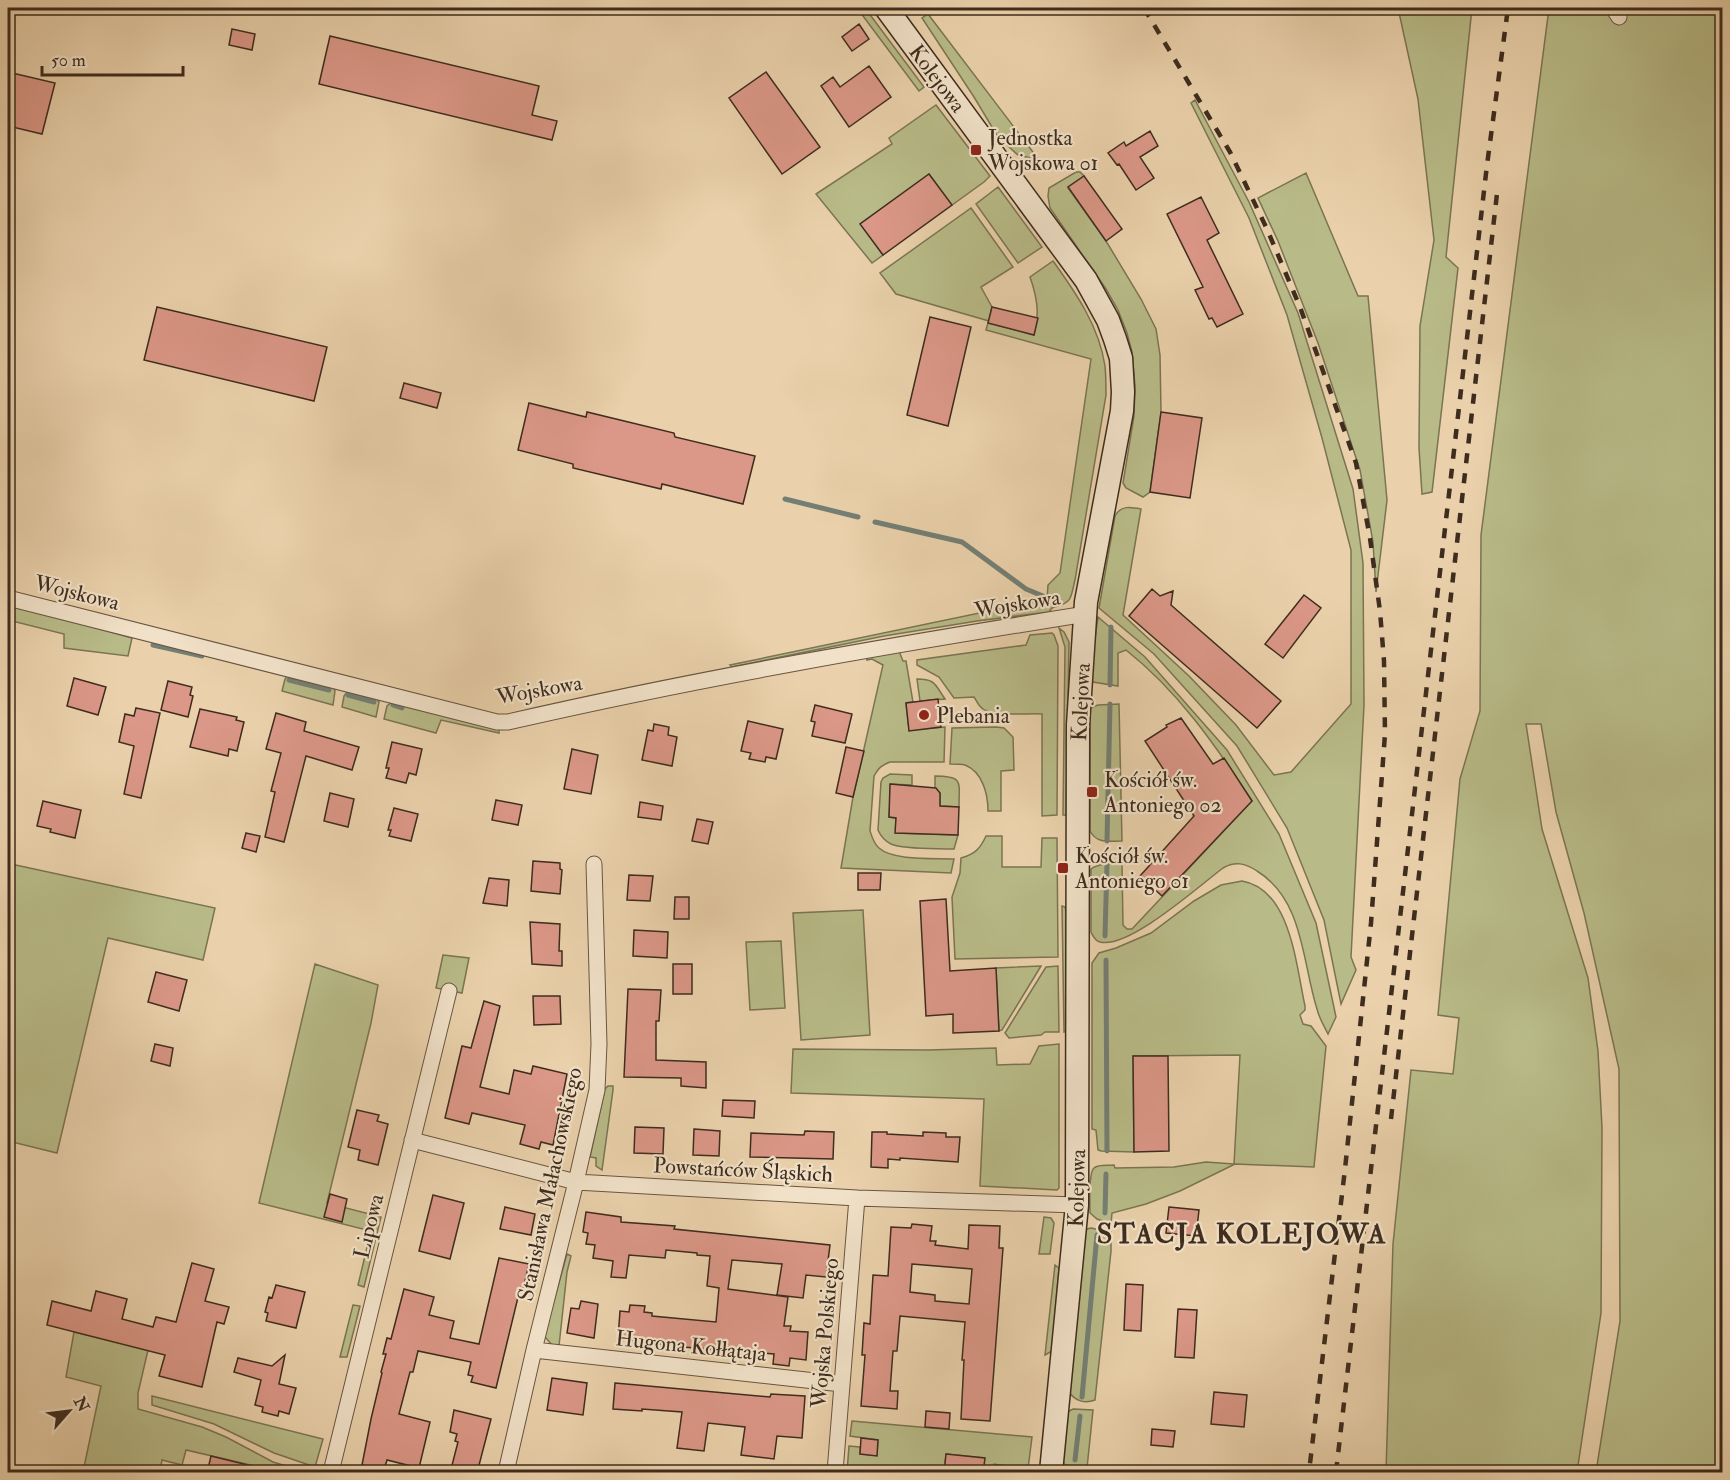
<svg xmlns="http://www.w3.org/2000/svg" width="1730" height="1480" viewBox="0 0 1730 1480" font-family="'IM FELL Double Pica',serif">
	<rect width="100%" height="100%" fill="#ead1ab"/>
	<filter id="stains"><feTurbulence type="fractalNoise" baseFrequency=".00333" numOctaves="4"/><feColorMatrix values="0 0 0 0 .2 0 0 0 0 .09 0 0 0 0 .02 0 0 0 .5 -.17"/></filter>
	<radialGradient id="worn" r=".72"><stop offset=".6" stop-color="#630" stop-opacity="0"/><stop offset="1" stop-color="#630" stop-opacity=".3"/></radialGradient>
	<path fill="#b8bb88" stroke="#7b7453" stroke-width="1.5" d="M 857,8 L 865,8 L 924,87 L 919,91 Z
		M 1398,8 L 1472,8 L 1446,257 L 1458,268 L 1432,492 L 1422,494 L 1419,448 L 1420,326 L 1434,240 L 1418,99 Z
		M 1549,8 L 1722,8 L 1722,1472 L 1596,1472 L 1620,1321 L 1619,1069 L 1584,913 L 1556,812 L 1541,724 L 1526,724 L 1542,829 L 1588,978 L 1598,1051 L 1602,1128 L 1601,1313 L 1577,1472 L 1386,1472 L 1393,1244 L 1411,1070 L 1453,1074 L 1459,1018 L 1438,1015 L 1460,779 L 1480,711 L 1481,535 Z
		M 928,14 L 1039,160 L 1018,155 L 998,137 L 974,97 L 922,18 Z
		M 1195,100 L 1249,202 L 1298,313 L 1353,489 L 1363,563 L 1364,705 L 1351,957 L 1356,970 L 1341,1004 L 1324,920 L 1287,828 L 1237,746 L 1154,654 L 1099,608 L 1115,516 C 1121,505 1131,507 1141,509 L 1123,615 L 1189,676 L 1236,725 L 1274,775 L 1291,772 L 1351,704 L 1351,550 L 1322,438 L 1287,315 L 1249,218 L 1191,103 Z
		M 936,105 L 990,176 L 984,182 L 952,205 L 929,174 L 861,224 L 883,255 L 872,263 L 816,194 L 892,144 L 889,138 Z
		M 1076,172 L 1080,172 L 1084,176 L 1068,188 L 1106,241 L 1141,299 L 1156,329 L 1160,355 L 1161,412 L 1150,492 L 1143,497 L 1126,488 L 1123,483 L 1134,416 L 1135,386 L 1132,352 L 1127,333 L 1118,310 L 1106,289 L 1050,208 L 1048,196 L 1049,188 Z
		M 1306,173 L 1358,296 L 1368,296 L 1387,500 L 1376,592 L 1373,542 L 1360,470 L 1318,343 L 1278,241 L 1258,198 Z
		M 998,187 L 1042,247 L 1018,263 L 976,204 Z
		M 971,208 L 1013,267 L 981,287 L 992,307 L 989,321 L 896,294 L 880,273 Z
		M 1053,261 C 1076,293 1099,326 1105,366 C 1106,376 1106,386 1106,395 L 1075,580 C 1070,600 1073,602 1052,608 L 1049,612 L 977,621 L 884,636 L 732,667 L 730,665 L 1047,599 L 1048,585 L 1060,573 L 1091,359 L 986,330 L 988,323 L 1034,335 C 1040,314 1037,297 1030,277 Z
		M 22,607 L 132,638 L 128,656 L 64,648 L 64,634 L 8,620 L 8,609 Z
		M 1098,617 L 1145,657 L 1227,750 L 1279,834 L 1316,923 L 1336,1017 L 1328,1034 C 1324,1026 1319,1018 1317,1009 C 1302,962 1304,900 1257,871 C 1245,863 1235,861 1223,868 C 1199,886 1129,949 1100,942 C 1095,941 1093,936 1091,932 L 1091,869 C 1100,862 1112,864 1122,864 L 1123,925 L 1127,929 L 1132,929 L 1252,801 C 1216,746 1178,691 1126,650 L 1118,653 L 1118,686 L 1093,682 L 1090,674 Z
		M 1059,628 L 1064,632 L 1069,642 L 1066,815 L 1063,815 L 1065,647 Z
		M 1052,633 L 1054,635 L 1058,646 L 1057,815 L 1042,816 L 1042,714 C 1026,713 995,717 983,709 C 978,706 977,701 974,697 L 954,698 L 939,677 L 917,665 L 917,660 L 1026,645 L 1030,635 Z
		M 899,651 L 903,661 L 906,661 L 913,702 L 906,703 L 909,730 L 945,727 L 944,762 L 890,762 C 882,765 878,768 874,776 L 870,831 C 872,837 874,844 879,848 C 893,861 935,858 954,859 L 951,873 L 841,868 L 853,797 L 883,665 L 872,659 L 867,660 L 867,654 Z
		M 287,676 L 333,687 L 335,691 L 333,705 L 282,691 L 285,679 Z
		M 917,679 C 936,679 935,685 945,699 L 920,701 Z
		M 347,692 L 377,699 L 379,702 L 376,717 L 342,707 L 344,696 Z
		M 392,702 L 499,729 L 499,733 L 441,720 L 436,733 L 384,719 L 387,706 Z
		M 1119,704 L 1122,841 C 1109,841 1097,844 1090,831 L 1090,708 L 1098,705 Z
		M 996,727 L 1004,728 L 1013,737 L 1014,770 L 1001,771 L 1001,811 L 988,811 C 988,795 983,772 965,765 C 961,764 955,764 950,764 L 952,728 Z
		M 890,774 L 912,775 L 912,785 L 891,784 L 889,817 L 896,818 L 896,833 L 958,835 L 954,849 C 938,848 905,850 891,844 C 885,841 881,837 878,830 L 881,782 L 883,778 Z
		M 935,776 C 964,776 959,782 959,807 L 940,806 L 940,793 L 935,788 Z
		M 986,836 L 1002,836 L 1002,867 L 1041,867 L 1042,838 L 1057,838 L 1058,957 L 955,959 L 952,897 L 960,873 L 961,858 C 975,854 980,849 986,836 Z
		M 11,864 L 215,908 L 203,960 L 108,938 L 57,1153 L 8,1141 L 8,878 Z
		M 1242,881 C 1291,889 1296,966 1305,1006 L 1305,1010 L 1300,1015 L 1303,1024 L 1311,1026 L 1326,1046 L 1314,1167 L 1235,1164 L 1180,1191 L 1146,1204 L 1112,1213 L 1111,1224 L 1097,1219 L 1090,1213 C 1090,1204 1088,1173 1094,1168 C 1099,1164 1108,1166 1114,1165 L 1115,1168 L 1174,1167 L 1206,1162 L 1234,1164 L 1240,1055 L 1133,1056 L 1134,1152 L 1101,1151 L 1098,1150 L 1096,1130 L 1092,1129 L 1092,963 L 1099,953 L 1116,948 L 1151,933 L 1194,901 L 1221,885 Z
		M 1062,906 L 1065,907 L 1068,918 L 1069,1031 L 1064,1032 Z
		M 863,910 L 870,1035 L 801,1040 L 793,913 Z
		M 781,941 L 785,1008 L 750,1010 L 746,942 Z
		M 443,955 L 469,958 L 462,993 L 436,988 Z
		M 315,964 L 378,985 L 371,1023 L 327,1203 L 381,1217 L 364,1287 L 358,1285 L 371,1231 L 259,1203 Z
		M 1041,966 L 1002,1030 L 999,1031 L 996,968 Z
		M 1058,966 L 1059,1032 L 1045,1032 L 1041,1035 L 1009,1038 L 1005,1033 L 1046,967 Z
		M 1059,1044 L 1059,1188 L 1057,1190 L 980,1186 L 984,1099 L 791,1093 L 793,1049 L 928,1050 L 996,1048 L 997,1065 L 1030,1064 L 1039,1046 Z
		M 608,1086 L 613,1086 L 613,1090 L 602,1170 L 596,1166 L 596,1158 L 590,1157 L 605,1089 Z
		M 1044,1217 L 1051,1218 L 1054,1223 L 1050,1254 L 1039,1254 Z
		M 1091,1228 L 1111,1232 L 1111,1251 L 1095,1400 C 1085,1404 1075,1401 1069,1392 L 1085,1233 L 1087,1229 Z
		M 567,1254 L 571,1256 L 567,1272 L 559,1346 L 552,1345 L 545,1337 L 545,1333 Z
		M 1055,1265 L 1059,1268 L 1052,1351 L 1045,1355 Z
		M 353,1305 L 360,1306 L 347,1357 L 340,1357 Z
		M 74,1332 L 148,1350 L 138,1393 L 138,1409 L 202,1427 L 226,1437 L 273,1462 L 306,1472 L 277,1472 L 276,1471 L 186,1450 L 182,1465 L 162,1460 L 160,1472 L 83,1472 L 101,1386 L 66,1377 Z
		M 152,1396 L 323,1439 L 315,1467 L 274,1453 L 214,1424 L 152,1405 Z
		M 1073,1409 L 1093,1410 L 1087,1468 L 1065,1465 L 1062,1461 L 1067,1415 L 1069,1411 Z
		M 852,1421 L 1032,1437 L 1028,1469 L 994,1464 L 993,1472 L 983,1472 L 984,1458 L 946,1454 L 944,1472 L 847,1472 L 849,1446 L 860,1447 L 860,1454 L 877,1455 L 878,1440 L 850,1436 Z"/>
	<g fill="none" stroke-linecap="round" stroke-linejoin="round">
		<path stroke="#747f74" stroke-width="5" d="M 785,499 L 858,517
			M 875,522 L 962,542 L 1026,589 L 1043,596
			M 153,645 L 202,656
			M 289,680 L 329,690
			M 1110,685 L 1111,627
			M 348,695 L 374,702
			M 393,705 L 402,708
			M 1107,841 L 1110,704
			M 1105,936 L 1107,864
			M 1106,960 L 1107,1151
			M 1105,1213 L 1106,1174
			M 1082,1397 L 1097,1235
			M 1075,1460 L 1080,1416"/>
	</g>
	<path fill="#db9787" stroke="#3e2c1e" stroke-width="1.5" fill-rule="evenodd" d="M 859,24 L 869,39 L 852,51 L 842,37 Z
		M 232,29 L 255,34 L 252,50 L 229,45 Z
		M 330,36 L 539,86 L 532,115 L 557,121 L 552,140 L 319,84 Z
		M 869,66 L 891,97 L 849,127 L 821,86 L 833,77 L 840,87 Z
		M 8,72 L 55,83 L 42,134 L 8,126 Z
		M 766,72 L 820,147 L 782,174 L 729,98 Z
		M 1150,131 L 1158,146 L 1140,157 L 1154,178 L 1136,190 L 1119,164 L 1117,165 L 1108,153 L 1124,142 L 1126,146 Z
		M 929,174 L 952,205 L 883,255 L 860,224 Z
		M 1084,176 L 1122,229 L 1106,241 L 1068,187 Z
		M 1201,197 L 1219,233 L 1207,240 L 1243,314 L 1217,327 L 1212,318 L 1209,319 L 1195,290 L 1203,287 L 1167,214 Z
		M 157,307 L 327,347 L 314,401 L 144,360 Z
		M 992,307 L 1038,318 L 1034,335 L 988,323 Z
		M 930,317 L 971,327 L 948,426 L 907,415 Z
		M 404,383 L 441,393 L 437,408 L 400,398 Z
		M 529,403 L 586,417 L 587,412 L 674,433 L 675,437 L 755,456 L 743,504 L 662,484 L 661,489 L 573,468 L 573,464 L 518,450 Z
		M 1161,412 L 1202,418 L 1190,498 L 1150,492 Z
		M 1152,589 L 1160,596 L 1173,591 L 1171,605 L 1281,701 L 1257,728 L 1129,616 Z
		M 1304,595 L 1321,608 L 1283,658 L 1265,644 Z
		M 74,678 L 106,687 L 98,715 L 67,706 Z
		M 168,681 L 192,687 L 190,695 L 193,696 L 188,717 L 161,710 Z
		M 938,699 L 941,727 L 909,731 L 906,703 Z
		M 815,705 L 852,714 L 845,743 L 812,736 L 815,722 L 811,721 Z
		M 136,708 L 160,713 L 141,798 L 124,794 L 134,746 L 119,742 L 125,714 L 134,716 Z
		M 200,709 L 237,717 L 236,720 L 244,722 L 237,751 L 229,749 L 228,756 L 190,747 Z
		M 276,713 L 306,722 L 304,731 L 359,747 L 352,770 L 306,756 L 284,842 L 265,837 L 275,792 L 271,791 L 281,753 L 266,749 Z
		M 1181,718 L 1213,764 L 1224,758 L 1252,801 L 1162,896 L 1140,876 L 1194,816 L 1145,741 L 1167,727 L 1166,725 Z
		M 748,721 L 783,729 L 776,759 L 766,757 L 765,762 L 749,759 L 751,753 L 741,751 Z
		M 654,724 L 669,727 L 668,735 L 677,737 L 672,766 L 642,760 L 648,730 L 653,731 Z
		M 392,742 L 422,749 L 416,775 L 409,773 L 406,783 L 386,778 L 389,768 L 386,768 Z
		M 846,747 L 864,751 L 853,797 L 836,793 Z
		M 572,749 L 598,755 L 591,794 L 564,789 Z
		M 890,784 L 936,788 L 940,793 L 940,806 L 959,807 L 958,835 L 895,833 L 896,818 L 889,817 Z
		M 330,793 L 354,799 L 348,827 L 324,821 Z
		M 496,800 L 522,805 L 518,825 L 492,820 Z
		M 43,801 L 81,810 L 75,838 L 50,832 L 51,829 L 37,826 Z
		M 640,802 L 663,806 L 661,820 L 638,817 Z
		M 394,808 L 418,814 L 411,841 L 389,836 L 391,830 L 388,830 Z
		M 697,819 L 713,822 L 708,844 L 692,841 Z
		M 246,833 L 260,836 L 256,852 L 242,848 Z
		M 533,861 L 560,863 L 560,869 L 562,870 L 560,894 L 531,891 Z
		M 858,873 L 881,873 L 880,890 L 858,890 Z
		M 629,875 L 653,876 L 650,901 L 627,900 Z
		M 489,878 L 509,880 L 507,906 L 483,903 Z
		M 675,897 L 689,897 L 689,919 L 674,919 Z
		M 946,899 L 950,971 L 996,968 L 999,1031 L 953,1033 L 953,1014 L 926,1016 L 920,901 Z
		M 530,922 L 560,924 L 559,951 L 562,951 L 562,966 L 532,964 Z
		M 634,930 L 668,932 L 667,958 L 633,956 Z
		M 673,964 L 692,964 L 692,994 L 673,994 Z
		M 156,972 L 187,980 L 179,1011 L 148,1002 Z
		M 628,989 L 661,990 L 659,1021 L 656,1021 L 656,1060 L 706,1062 L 706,1088 L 681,1086 L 681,1078 L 624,1077 Z
		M 533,996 L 560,996 L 561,1024 L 534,1025 Z
		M 484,1001 L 500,1006 L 480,1087 L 509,1094 L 514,1070 L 531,1074 L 533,1066 L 567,1074 L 553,1145 L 541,1142 L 539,1149 L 520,1144 L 525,1125 L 472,1113 L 469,1124 L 445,1118 L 462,1046 L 471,1048 Z
		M 155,1044 L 173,1048 L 170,1066 L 151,1061 Z
		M 1133,1056 L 1168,1056 L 1169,1151 L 1134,1152 Z
		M 723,1100 L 755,1101 L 754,1118 L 722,1116 Z
		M 357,1110 L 379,1115 L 377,1121 L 388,1124 L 378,1165 L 358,1160 L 360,1150 L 348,1147 Z
		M 635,1127 L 664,1128 L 663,1154 L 634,1153 Z
		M 694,1129 L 720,1131 L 719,1156 L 693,1155 Z
		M 805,1131 L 834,1132 L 833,1159 L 750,1157 L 751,1133 L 804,1135 Z
		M 872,1132 L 887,1132 L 887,1134 L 923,1136 L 923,1132 L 946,1133 L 946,1137 L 960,1137 L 958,1162 L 900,1158 L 900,1160 L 888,1159 L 888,1168 L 871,1167 Z
		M 330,1194 L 347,1199 L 342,1222 L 324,1217 Z
		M 433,1195 L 464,1203 L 450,1259 L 419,1251 Z
		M 505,1207 L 535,1214 L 531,1235 L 500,1229 Z
		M 1169,1207 L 1199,1210 L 1196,1236 L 1166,1233 Z
		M 586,1212 L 621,1217 L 621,1222 L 675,1226 L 674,1229 L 830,1245 L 826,1277 L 806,1275 L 803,1298 L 777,1295 L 782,1264 L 732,1260 L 728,1289 L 788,1297 L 784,1326 L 791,1326 L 790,1331 L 808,1332 L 806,1360 L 790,1358 L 789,1366 L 773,1364 L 774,1354 L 670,1346 L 670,1345 L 618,1339 L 620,1311 L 629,1312 L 630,1305 L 645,1306 L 644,1312 L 652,1313 L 652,1316 L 716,1322 L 719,1288 L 707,1286 L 710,1256 L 697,1255 L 697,1253 L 666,1250 L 665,1258 L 629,1255 L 626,1278 L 611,1277 L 613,1261 L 593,1258 L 595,1245 L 586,1244 L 588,1233 L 583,1232 Z
		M 912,1224 L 932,1226 L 930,1241 L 936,1241 L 935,1245 L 968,1249 L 969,1225 L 1000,1226 L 999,1248 L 1003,1248 L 990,1421 L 961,1419 L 964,1360 L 962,1360 L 965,1322 L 900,1316 L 897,1351 L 893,1351 L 890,1391 L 898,1391 L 897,1409 L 861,1406 L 865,1355 L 862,1355 L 864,1323 L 870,1324 L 873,1275 L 888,1276 L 891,1227 L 911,1228 ZM 912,1264 L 972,1269 L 969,1304 L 935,1301 L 935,1295 L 910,1292 Z
		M 499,1258 L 529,1264 L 523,1290 L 520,1289 L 496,1388 L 471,1382 L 473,1376 L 468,1375 L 471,1362 L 418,1351 L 413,1372 L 410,1372 L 399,1414 L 430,1422 L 419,1468 L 387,1460 L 384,1470 L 362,1465 L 371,1419 L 382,1373 L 381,1372 L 386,1354 L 383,1354 L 387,1338 L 391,1339 L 404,1289 L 434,1297 L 429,1315 L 454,1321 L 450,1338 L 479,1344 Z
		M 192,1263 L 214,1269 L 205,1301 L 229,1307 L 224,1324 L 217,1322 L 202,1387 L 159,1376 L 165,1355 L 47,1325 L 52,1301 L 91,1311 L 96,1291 L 127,1299 L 122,1319 L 153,1327 L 156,1317 L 176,1322 Z
		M 1126,1284 L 1143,1285 L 1141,1331 L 1124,1330 Z
		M 276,1285 L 305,1292 L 296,1328 L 266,1321 L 268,1313 L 265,1312 L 269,1297 L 272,1298 Z
		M 581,1301 L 598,1304 L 594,1338 L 567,1333 L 571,1308 L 579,1309 Z
		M 1178,1309 L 1197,1310 L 1194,1358 L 1175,1357 Z
		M 285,1355 L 279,1384 L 296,1388 L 289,1414 L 279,1411 L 278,1416 L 262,1412 L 263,1407 L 255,1405 L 261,1380 L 234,1372 L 238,1358 L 272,1366 Z
		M 552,1378 L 587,1383 L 583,1415 L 547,1410 Z
		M 615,1383 L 770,1397 L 771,1394 L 805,1396 L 802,1438 L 777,1436 L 774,1459 L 741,1455 L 745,1427 L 708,1423 L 704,1451 L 677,1448 L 682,1412 L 642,1409 L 642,1411 L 613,1409 Z
		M 1214,1392 L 1247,1395 L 1244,1427 L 1211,1424 Z
		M 454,1410 L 491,1419 L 477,1473 L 450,1473 L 458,1442 L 455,1441 L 457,1434 L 450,1432 Z
		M 926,1411 L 950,1413 L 949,1429 L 925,1427 Z
		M 1152,1429 L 1175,1431 L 1173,1447 L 1151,1445 Z
		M 861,1438 L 878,1440 L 877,1456 L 860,1454 Z
		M 946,1454 L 985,1458 L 983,1473 L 944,1473 Z
		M 211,1456 L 256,1467 L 255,1473 L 207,1473 Z"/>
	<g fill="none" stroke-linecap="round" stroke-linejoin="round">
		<g stroke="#695541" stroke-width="17">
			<path id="street" d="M 1613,8 L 1619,17
				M 8,598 L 497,722 L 508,722 C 699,678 892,645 1086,614
				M 412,1140 L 576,1182 L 857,1198 L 1077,1205
				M 534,1350 L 842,1384
				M 331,1472 L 449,991
				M 506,1472 L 534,1350 L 576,1182 L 597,1090 L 599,1044 L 594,864
				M 835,1472 L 857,1198"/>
		</g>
		<g stroke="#3e2c1e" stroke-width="25">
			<path id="secondary" d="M 886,8 L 1086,280 L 1108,320 L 1115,339 L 1121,358 L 1123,392 L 1122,411 L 1086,602 L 1078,725 L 1077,1205 L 1051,1472"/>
		</g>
		<use href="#street" stroke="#f1e1c8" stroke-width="15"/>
		<use href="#secondary" stroke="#f1e1c8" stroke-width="22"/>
		<path stroke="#3e2c1e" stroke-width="4.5" stroke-dasharray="10 10" stroke-linecap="butt" d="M 1144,8 L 1230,152 L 1267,229 L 1300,307 L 1356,463 L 1370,538 L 1380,611 L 1384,661 L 1385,734 L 1371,923 L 1345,1169 L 1309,1472
			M 1391,1119 L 1498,185
			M 1336,1472 L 1487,165 L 1508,8"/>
	</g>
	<g fill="#8f2418" stroke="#f1e1c8" stroke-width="2">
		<rect x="970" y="144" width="12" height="12" rx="3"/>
		<circle cx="924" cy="715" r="6"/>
		<rect x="1086" y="786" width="12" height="12" rx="3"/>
		<rect x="1057" y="862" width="12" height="12" rx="3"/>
	</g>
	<g text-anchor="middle" stroke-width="4.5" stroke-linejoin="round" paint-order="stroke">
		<g font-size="22" fill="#3e2c1e" stroke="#f1e1c8">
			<text transform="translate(938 78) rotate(53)" y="8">Kolejowa</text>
			<text transform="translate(77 592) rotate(14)" y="8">Wojskowa</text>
			<text transform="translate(1017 603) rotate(-9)" y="8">Wojskowa</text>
			<text transform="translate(539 689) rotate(-10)" y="8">Wojskowa</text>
			<text transform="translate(1080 702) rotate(-87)" y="8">Kolejowa</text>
			<text transform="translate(743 1169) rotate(3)" y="8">Powstańców Śląskich</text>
			<text transform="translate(549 1184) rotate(-78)" y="8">Stanisława Małachowskiego</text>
			<text transform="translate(1076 1188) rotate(-88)" y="8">Kolejowa</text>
			<text transform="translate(368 1226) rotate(-76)" y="8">Lipowa</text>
			<text transform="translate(824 1333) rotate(-85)" y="8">Wojska Polskiego</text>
			<text transform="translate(691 1345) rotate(6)" y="8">Hugona Kołłątaja</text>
		</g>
		<g font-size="22" fill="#3e2c1e" stroke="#f1e1c8" text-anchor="start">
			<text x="988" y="145">Jednostka<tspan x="988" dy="25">Wojskowa 01</tspan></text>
			<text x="936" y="723">Plebania</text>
			<text x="1104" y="787">Kościół św.<tspan x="1104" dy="25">Antoniego 02</tspan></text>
			<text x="1075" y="863">Kościół św.<tspan x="1075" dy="25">Antoniego 01</tspan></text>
		</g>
		<g font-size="28" font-weight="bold" letter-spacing="1.5" fill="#3e2c1e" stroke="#f1e1c8">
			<text x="1242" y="1243">STACJA KOLEJOWA</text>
		</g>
	</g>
	<rect width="1730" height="1480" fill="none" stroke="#ead1ab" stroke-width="30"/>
	<rect x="9" y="9" width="1712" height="1462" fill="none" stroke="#3e2c1e" stroke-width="3"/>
	<rect x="15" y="15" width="1700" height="1450" fill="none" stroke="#3e2c1e" stroke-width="1.5"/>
	<g transform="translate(69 1411) rotate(62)" stroke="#f1e1c8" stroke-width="4.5" paint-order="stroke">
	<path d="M0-4.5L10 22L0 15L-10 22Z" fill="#3e2c1e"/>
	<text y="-9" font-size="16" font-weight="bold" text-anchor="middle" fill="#3e2c1e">N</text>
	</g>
	<path d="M42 66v9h141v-9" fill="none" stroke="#3e2c1e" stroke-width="3"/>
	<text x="51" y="66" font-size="18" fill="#3e2c1e" stroke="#f1e1c8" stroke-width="4.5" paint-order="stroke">50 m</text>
	<rect width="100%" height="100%" filter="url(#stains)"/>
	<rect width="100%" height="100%" fill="url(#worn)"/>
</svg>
